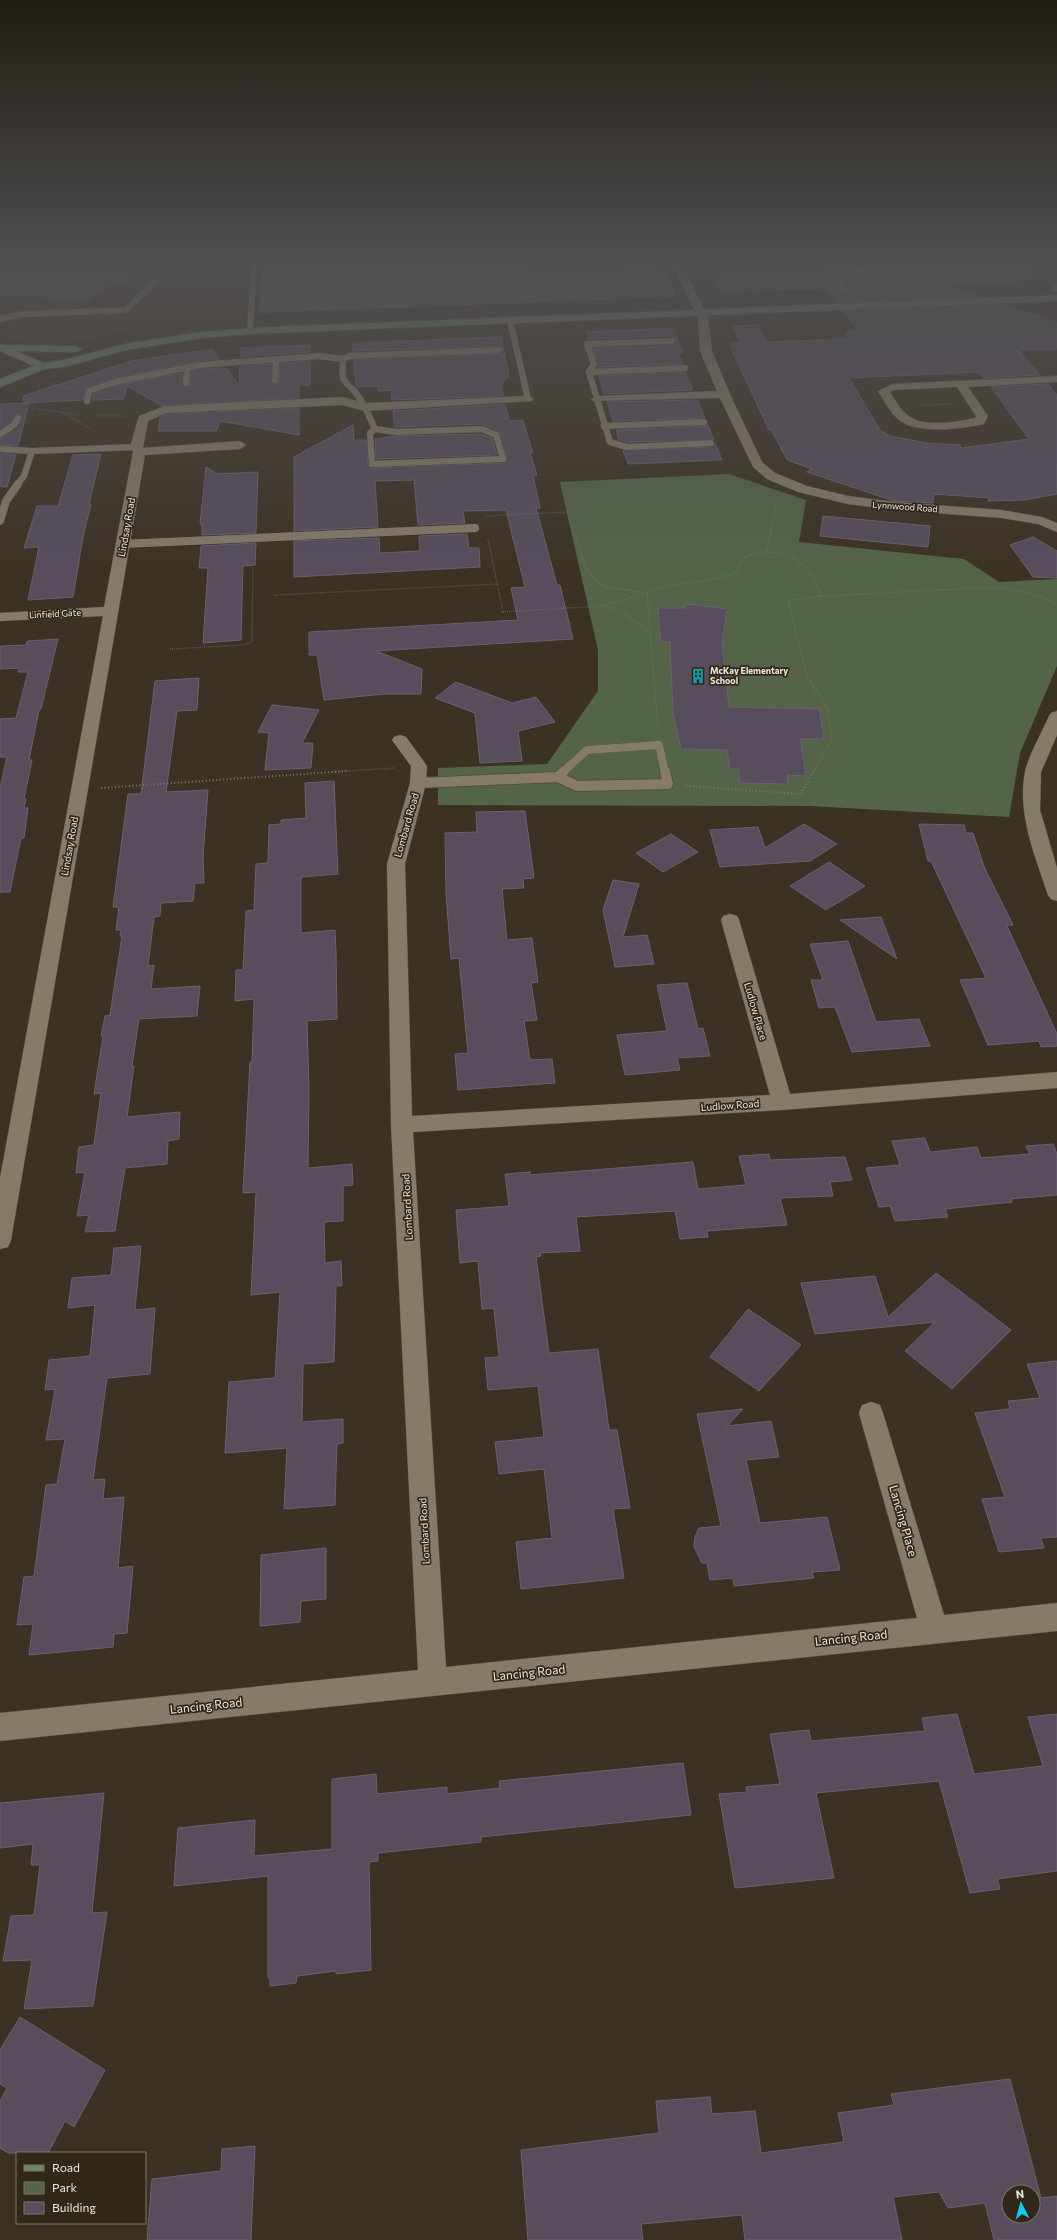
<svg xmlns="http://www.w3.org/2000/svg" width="1057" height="2240" viewBox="0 0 1057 2240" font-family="Commissioner,sans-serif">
	<rect width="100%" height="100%" fill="#3c3223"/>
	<path fill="#473a24" d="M 0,262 L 255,262 L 252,310 L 236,319 L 127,331 L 42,348 L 0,337 Z"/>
	<path fill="#546448" d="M 262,262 L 661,262 L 677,297 L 259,313 Z
		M 729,474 L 806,500 L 799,542 L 964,559 L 999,582 L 1057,579 L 1057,666 L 1020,753 L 1009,817 L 809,806 L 438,805 L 438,768 L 547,764 L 598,691 L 598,650 L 560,482 Z"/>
	<path fill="#574d5d" stroke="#6b6071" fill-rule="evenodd" d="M 0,262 L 128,262 L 126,283 L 113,282 L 106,289 L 100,289 L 89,300 L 18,295 L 0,296 Z
		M 527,262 L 618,262 L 626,279 L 617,288 L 564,279 L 564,282 L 527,282 Z
		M 823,262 L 842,293 L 846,295 L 850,290 L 841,275 L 1030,269 L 1031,280 L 942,283 L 981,297 L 837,302 L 827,288 L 721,291 L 711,271 L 751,269 L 749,265 Z
		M 832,262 L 960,262 L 835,266 Z
		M 1005,305 L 1057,323 L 1057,349 L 1019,350 L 1040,375 L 984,378 L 979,372 L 849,378 L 880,430 L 890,436 L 927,443 L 960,445 L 961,448 L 1029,439 L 991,387 L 1048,384 L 1057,395 L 1057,494 L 1025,500 L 988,501 L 989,498 L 934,494 L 933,503 L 894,501 L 807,472 L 812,469 L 787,460 L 771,429 L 769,430 L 730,346 L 732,346 L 730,343 L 740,342 L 733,326 L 758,325 L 766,342 L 849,339 L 845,332 L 857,331 L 843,311 Z
		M 673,328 L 683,353 L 678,353 L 683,364 L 597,367 L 598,363 L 593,348 L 672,346 L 676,343 L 676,339 L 672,336 L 588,339 L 586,332 Z
		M 501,337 L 509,376 L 501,384 L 503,396 L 392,400 L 391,390 L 379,391 L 378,386 L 356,387 L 354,360 L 498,354 L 502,349 L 498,346 L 353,351 L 352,343 Z
		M 310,345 L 310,352 L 241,357 L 241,348 Z
		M 212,349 L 220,359 L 199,361 L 114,378 L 86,388 L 83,400 L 24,403 L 23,396 L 131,361 Z
		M 310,361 L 310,385 L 299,386 L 299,398 L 162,406 L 127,386 L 124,399 L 92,400 L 93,394 L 116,386 L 182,373 L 182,385 L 188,387 L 190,384 L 191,371 L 201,369 L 226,368 L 239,386 L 240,366 L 271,364 L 271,380 L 275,384 L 279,381 L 280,363 Z
		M 685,372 L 693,390 L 604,394 L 599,376 Z
		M 697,400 L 705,418 L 613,421 L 607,402 Z
		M 29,403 L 18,446 L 0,445 L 0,438 L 17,429 L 22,418 L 21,414 L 16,414 L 11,422 L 0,429 L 0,404 Z
		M 505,404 L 509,421 L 523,420 L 533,453 L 530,453 L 537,475 L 533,476 L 540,508 L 536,508 L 557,585 L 560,585 L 573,639 L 376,651 L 422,669 L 421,694 L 384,694 L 324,700 L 317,655 L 309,655 L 309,632 L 518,620 L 511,588 L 525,587 L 506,510 L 463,511 L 465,523 L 418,525 L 414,480 L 375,481 L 378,527 L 294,531 L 294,457 L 353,425 L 354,440 L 366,440 L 368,464 L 370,468 L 504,463 L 507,458 L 498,431 L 482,424 L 395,427 L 393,411 Z
		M 299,408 L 299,435 L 220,421 L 216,431 L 158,431 L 160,418 L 167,414 Z
		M 708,425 L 714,440 L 628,442 L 619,440 L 616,430 L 704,426 Z
		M 481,434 L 492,438 L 497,455 L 376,459 L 375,439 L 395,436 Z
		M 715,443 L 722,460 L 628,464 L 623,450 L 711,447 Z
		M 0,454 L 16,454 L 7,487 L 0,486 Z
		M 101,454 L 89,504 L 91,504 L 83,537 L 73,597 L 28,600 L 39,547 L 24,548 L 37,506 L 58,506 L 73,455 Z
		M 206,467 L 218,474 L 258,472 L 256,533 L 202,535 L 202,524 L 200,524 Z
		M 823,516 L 930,526 L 928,547 L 820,536 Z
		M 467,534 L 469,548 L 479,548 L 480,567 L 294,577 L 294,541 L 379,538 L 380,553 L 420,551 L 419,536 Z
		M 1033,537 L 1057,551 L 1057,578 L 1033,577 L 1010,545 Z
		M 256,543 L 255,565 L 243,566 L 241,640 L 203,643 L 208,568 L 199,568 L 201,546 Z
		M 686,604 L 727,609 L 722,643 L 729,707 L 819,709 L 824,739 L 800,739 L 806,776 L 787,775 L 788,784 L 740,783 L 739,769 L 730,769 L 727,750 L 681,749 L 673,713 L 670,642 L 661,642 L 658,608 L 686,608 Z
		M 58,639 L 41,709 L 39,710 L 29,760 L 32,760 L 24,799 L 26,799 L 24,808 L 28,808 L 24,838 L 21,838 L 10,892 L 0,892 L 0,788 L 7,757 L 0,757 L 0,719 L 16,718 L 28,672 L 18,672 L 19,668 L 0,669 L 0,646 L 26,645 L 27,641 Z
		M 199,678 L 197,710 L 177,711 L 166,792 L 208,790 L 203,857 L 204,883 L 195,883 L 193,901 L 161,903 L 160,916 L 154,917 L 148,966 L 154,965 L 151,989 L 200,986 L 197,1016 L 139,1019 L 132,1066 L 134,1066 L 127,1117 L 180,1112 L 179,1139 L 168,1141 L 167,1164 L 125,1168 L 115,1231 L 85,1232 L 89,1215 L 77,1216 L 85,1172 L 76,1173 L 79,1147 L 94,1145 L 101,1093 L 94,1094 L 103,1036 L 101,1036 L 105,1016 L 110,1015 L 122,936 L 120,936 L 121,930 L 116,930 L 119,907 L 113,907 L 128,794 L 141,794 L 155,681 Z
		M 456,682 L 512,703 L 536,697 L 555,722 L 518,731 L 522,761 L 480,763 L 475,713 L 435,698 Z
		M 272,705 L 319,710 L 302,743 L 313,743 L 311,768 L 265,770 L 269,733 L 258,732 Z
		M 334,781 L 338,874 L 301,877 L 301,933 L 335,930 L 336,951 L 337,1019 L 307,1021 L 309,1088 L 308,1168 L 352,1164 L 353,1185 L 343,1186 L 343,1221 L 324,1222 L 325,1263 L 341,1261 L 342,1286 L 336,1286 L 334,1362 L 303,1364 L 302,1422 L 343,1419 L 343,1443 L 337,1444 L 335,1505 L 284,1509 L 287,1448 L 225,1453 L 229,1382 L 275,1378 L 280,1292 L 251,1295 L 256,1192 L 243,1193 L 250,1062 L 252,1062 L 254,999 L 235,1001 L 236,970 L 243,970 L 246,911 L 254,910 L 256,864 L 268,863 L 269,825 L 281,824 L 281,820 L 306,818 L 305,783 Z
		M 525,811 L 534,878 L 523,879 L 524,888 L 502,889 L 507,940 L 532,938 L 538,982 L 531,983 L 537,1020 L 524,1021 L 530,1060 L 552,1059 L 555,1083 L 458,1090 L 455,1054 L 468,1053 L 459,958 L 451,959 L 446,893 L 445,833 L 477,832 L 476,812 Z
		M 804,824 L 837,844 L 810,861 L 720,867 L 710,830 L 758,827 L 765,848 Z
		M 919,824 L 964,825 L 966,833 L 973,833 L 985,869 L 1013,925 L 1007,926 L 1057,1034 L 1057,1046 L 1041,1047 L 1039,1041 L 988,1045 L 960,980 L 986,978 L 931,861 L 928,861 Z
		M 671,834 L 698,852 L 663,872 L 636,853 Z
		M 829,862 L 865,886 L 826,910 L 790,886 Z
		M 613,880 L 639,884 L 623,937 L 647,935 L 654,964 L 615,967 L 603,910 Z
		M 881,917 L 897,959 L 840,920 Z
		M 848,941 L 876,1022 L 919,1019 L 930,1046 L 852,1052 L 835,1007 L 819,1008 L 811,980 L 823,980 L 810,944 Z
		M 687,983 L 698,1029 L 703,1028 L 710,1056 L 677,1058 L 680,1070 L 625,1075 L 617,1035 L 667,1031 L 657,985 Z
		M 925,1138 L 930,1152 L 977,1147 L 981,1158 L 1030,1154 L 1026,1146 L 1053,1144 L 1057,1154 L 1057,1195 L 1011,1199 L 1012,1202 L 945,1209 L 948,1217 L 895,1221 L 890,1206 L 879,1207 L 866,1168 L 900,1165 L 892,1141 Z
		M 769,1154 L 770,1160 L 845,1157 L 852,1180 L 830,1182 L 833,1196 L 780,1198 L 787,1225 L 707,1231 L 708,1237 L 680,1239 L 675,1211 L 576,1217 L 580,1251 L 540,1253 L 541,1256 L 536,1257 L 549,1353 L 598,1349 L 609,1430 L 617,1430 L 630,1508 L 613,1509 L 624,1578 L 521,1589 L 516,1542 L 552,1538 L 544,1469 L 499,1474 L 495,1442 L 544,1437 L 538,1386 L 488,1390 L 485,1358 L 499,1357 L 494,1308 L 482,1309 L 478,1261 L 460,1263 L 456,1210 L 509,1206 L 505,1174 L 530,1172 L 530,1175 L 693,1162 L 698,1189 L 746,1185 L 739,1156 Z
		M 141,1246 L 135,1310 L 155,1308 L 150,1374 L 107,1378 L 93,1480 L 105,1479 L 103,1499 L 124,1497 L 118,1568 L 133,1566 L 127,1633 L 114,1634 L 113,1647 L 29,1655 L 33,1624 L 17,1625 L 24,1577 L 34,1576 L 46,1485 L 57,1484 L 65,1439 L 46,1440 L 55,1389 L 45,1390 L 49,1360 L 90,1356 L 95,1305 L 68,1308 L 72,1278 L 111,1275 L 114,1248 Z
		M 936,1273 L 1011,1330 L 952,1389 L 905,1351 L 935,1322 L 815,1334 L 801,1283 L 875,1276 L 888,1317 Z
		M 748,1309 L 801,1345 L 759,1391 L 710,1357 Z
		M 1057,1361 L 1057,1537 L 1041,1538 L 1044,1548 L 999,1552 L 982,1499 L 1005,1497 L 975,1413 L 1010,1409 L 1008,1401 L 1040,1398 L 1027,1364 Z
		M 743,1409 L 727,1426 L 771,1421 L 779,1457 L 746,1460 L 760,1523 L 827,1517 L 840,1570 L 812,1572 L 814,1578 L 734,1586 L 733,1578 L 710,1580 L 707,1563 L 702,1563 L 694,1547 L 695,1537 L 699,1528 L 721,1526 L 697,1414 Z
		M 326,1548 L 326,1599 L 301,1601 L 300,1622 L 260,1626 L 261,1555 Z
		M 957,1714 L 974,1774 L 1043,1766 L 1028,1717 L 1057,1714 L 1057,1871 L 997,1879 L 1000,1889 L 970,1893 L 939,1781 L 816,1793 L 834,1878 L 735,1888 L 719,1794 L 747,1792 L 746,1787 L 780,1784 L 770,1734 L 809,1730 L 811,1741 L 925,1731 L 922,1718 Z
		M 683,1763 L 691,1815 L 481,1837 L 481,1842 L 378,1853 L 378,1861 L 369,1862 L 371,1970 L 336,1974 L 336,1971 L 297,1976 L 296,1983 L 270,1986 L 270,1977 L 268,1978 L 268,1876 L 174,1886 L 178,1828 L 255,1820 L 254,1856 L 332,1849 L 332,1779 L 376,1774 L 377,1794 L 447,1787 L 447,1794 L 500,1788 L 499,1781 Z
		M 104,1793 L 92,1913 L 107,1912 L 93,2006 L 24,2009 L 32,1960 L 3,1961 L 11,1916 L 34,1915 L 40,1865 L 31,1865 L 33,1844 L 0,1848 L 0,1803 Z
		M 20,2017 L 105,2070 L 74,2127 L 65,2121 L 48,2153 L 8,2153 L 0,2148 L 0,2101 L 7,2088 L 0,2084 L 0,2050 Z
		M 1010,2079 L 1041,2198 L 1057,2196 L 1057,2240 L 994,2240 L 985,2203 L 948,2208 L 939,2192 L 893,2197 L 902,2240 L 745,2240 L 742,2215 L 641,2224 L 643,2240 L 528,2240 L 521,2150 L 659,2133 L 656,2101 L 710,2097 L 712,2114 L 755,2111 L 761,2153 L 844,2142 L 838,2113 L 894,2105 L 891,2094 ZM 1009,2192 L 1033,2192 L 1033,2216 L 1009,2216 Z
		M 255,2146 L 251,2240 L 147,2240 L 152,2179 L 221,2171 L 222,2149 Z"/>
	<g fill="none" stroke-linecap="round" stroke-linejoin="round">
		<g stroke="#584f42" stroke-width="7">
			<path id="service-far2" d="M 827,262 L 846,291
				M 1006,265 L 1033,264
				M 833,271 L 1006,265 L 1004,262
				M 0,319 L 24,314 L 126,310 L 155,282
				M 510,320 L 528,399
				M 250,331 L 254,262
				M 672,341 L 587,344 L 594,364 L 589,372 L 610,442 L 627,447 L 711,443
				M 343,359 C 341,389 345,377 359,397 C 366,407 370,419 375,429
				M 589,372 L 685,368
				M 275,380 L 276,360
				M 186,383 L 187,369
				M 87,401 L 89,391 L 115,382 L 200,365 L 319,356 L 343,359 L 350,356 L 498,350
				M 604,426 L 704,422
				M 375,429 L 396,432 L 482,429 L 496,435 L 503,459 L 372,464 L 370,433 Z
				M 0,434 L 14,425 L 18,418
				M 0,449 L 32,451 L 136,447
				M 17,485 L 24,476 L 32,451"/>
		</g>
		<g stroke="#584f42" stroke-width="8">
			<path id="service-far1" d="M 0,521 L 6,501 L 18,484
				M 122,544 L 475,528
				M 563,772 L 587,750 L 659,745 L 665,772"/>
		</g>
		<g stroke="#584f42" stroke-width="12">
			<path id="service" d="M 558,777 L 577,786 L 668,784 L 665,771
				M 558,777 L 564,771
				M 418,783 L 558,777"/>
		</g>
		<g stroke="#584f42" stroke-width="1">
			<path id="minor" d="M 671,262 L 681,262 L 708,318 L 712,351 L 730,394 L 762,462 L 775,473 L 807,486 L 848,496 L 894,502 L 1002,510 L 1042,517 L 1057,523 L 1057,532 L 1038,524 L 1002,518 L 894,510 L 848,504 L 798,492 L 767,479 L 753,467 L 720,398 L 593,401 L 591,399 L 597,396 L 717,391 L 700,351 L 698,318 Z
				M 1057,285 L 1057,292 L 1053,291 L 1052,288 Z
				M 1057,376 L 1057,382 L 968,387 L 988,416 L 984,424 C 963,429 918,434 900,421 C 891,414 884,401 878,391 L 892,384 ZM 957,387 L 976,416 L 975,418 C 957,422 926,427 910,417 C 901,411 896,401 890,392 L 894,390 Z
				M 528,396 L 534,399 L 532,401 L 365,411 L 342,405 L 167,413 L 148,421 L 143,448 L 240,441 L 246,445 L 240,449 L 145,455 L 11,1240 L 8,1247 L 0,1249 L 0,1178 L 103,616 L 0,621 L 0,613 L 104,607 L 133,452 L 130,447 L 139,416 L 165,406 L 342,397 L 365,403 Z
				M 1057,711 L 1057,735 L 1041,772 L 1040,810 L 1057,868 L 1057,901 L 1051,899 L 1048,895 C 1035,856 1017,814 1025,772 C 1028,757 1042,732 1049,716 L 1051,713 Z
				M 400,735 L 406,737 L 427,766 L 426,783 L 405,864 L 412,1116 L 770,1095 L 721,920 L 723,916 L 730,914 L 737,916 L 739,920 L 790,1094 L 1057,1072 L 1057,1088 L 782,1110 L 413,1132 L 446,1667 L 917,1618 L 859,1413 L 862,1405 L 871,1402 L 880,1405 L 883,1413 L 944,1615 L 1057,1603 L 1057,1631 L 0,1741 L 0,1713 L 418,1670 L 391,1125 L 387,864 L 410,783 L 411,766 L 392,740 L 394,737 Z"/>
		</g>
		<g stroke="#584f42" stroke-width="2">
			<path id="tertiary" d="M 0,344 L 46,364 L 48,366 L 42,370 L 38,368 L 0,351 Z"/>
		</g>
		<g stroke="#584f42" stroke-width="2">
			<path id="secondary" d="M 1057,295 L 1057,301 L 250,334 L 201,338 L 126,350 L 64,367 L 44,369 L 0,387 L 0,379 L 38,364 L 64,360 L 125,344 L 201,332 L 250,328 Z
				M 0,345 L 76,346 L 82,349 L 76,352 L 1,351 Z"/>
		</g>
		<path stroke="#7f776a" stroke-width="1.5" stroke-dasharray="0.5 1.5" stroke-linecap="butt" d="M 1049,266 L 1057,270
			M 385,267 L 387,277
			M 428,272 L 451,267 L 525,267
			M 557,284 L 571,301
			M 340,287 L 359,286
			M 341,292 L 359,291
			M 267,304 L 285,303
			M 360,310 L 359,280 L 415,276 L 428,272 L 431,262
			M 49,383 L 73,389
			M 920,405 L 953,404
			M 33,409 L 61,412 L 95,431
			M 32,411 L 40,385
			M 63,413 L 78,415
			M 95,416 L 126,416
			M 486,516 L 567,512 L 587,570 L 602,586 L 647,593
			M 488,539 L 503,612
			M 767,552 L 777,499
			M 274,595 L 498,584
			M 602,606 L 622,612 L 649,631
			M 501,612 L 602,606 L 644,594
			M 170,649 L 242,645 L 252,642 L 253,568
			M 658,728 L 647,593 C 676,581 708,584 737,572 C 738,568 739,564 741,561 C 755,546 789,552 802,564 C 811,573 816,585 821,596 L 1000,587 L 1037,595 L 1057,604
			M 332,772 L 395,768
			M 813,772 L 832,739 L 828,709 L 807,676 L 788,601 L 821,596"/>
		<path stroke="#7f776a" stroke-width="2" stroke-dasharray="1 2.5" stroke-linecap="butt" d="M 686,786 L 801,794 L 814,771
			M 101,788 L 347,771"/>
		<use href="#service-far2" stroke="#867b69" stroke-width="6"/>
		<use href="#service-far1" stroke="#867b69" stroke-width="8"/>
		<use href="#service" stroke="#867b69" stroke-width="10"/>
		<use href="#minor" fill="#867b69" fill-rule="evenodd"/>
		<use href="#tertiary" fill="#867b69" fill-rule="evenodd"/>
		<use href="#secondary" fill="#70856e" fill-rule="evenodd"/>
	</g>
	<linearGradient id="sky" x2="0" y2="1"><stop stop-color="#211c13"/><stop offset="0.45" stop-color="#504f50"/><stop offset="1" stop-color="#504f50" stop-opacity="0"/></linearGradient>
	<rect width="1057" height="576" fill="url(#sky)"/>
	<defs>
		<g id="building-bare" transform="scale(1.2)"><path d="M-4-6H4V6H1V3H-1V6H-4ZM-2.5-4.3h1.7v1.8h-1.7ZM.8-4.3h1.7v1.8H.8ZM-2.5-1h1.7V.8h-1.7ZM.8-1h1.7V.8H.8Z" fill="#0f9aa8" stroke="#322819" stroke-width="2.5" paint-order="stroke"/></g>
	</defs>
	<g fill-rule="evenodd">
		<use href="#building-bare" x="698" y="676"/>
	</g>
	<g text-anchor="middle" stroke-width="3.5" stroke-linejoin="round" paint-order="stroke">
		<g font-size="9" fill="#ede7dd" stroke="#322819">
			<text transform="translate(905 507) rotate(4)" y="3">Lynnwood Road</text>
			<text transform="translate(55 614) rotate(-3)" y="3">Linfield Gate</text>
		</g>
		<g font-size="9" font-weight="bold" fill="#ede7dd" stroke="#322819" text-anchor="start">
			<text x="710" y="674">McKay Elementary<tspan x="710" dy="10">School</tspan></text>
		</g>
		<g font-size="10" fill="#ede7dd" stroke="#322819">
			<text transform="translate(126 527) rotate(-80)" y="4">Lindsay Road</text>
			<text transform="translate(406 825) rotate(-74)" y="4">Lombard Road</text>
			<text transform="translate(69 846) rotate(-80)" y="4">Lindsay Road</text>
			<text transform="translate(756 1011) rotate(74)" y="4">Ludlow Place</text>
			<text transform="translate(730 1105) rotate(-4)" y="4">Ludlow Road</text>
			<text transform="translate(407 1207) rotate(-93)" y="4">Lombard Road</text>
			<text transform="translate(424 1531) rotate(-93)" y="4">Lombard Road</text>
		</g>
		<g font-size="12" fill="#ede7dd" stroke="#322819">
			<text transform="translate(903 1521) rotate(74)" y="4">Lancing Place</text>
			<text transform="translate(851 1638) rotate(-6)" y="4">Lancing Road</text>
			<text transform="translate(529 1673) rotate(-6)" y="4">Lancing Road</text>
			<text transform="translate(206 1706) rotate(-6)" y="4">Lancing Road</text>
		</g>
	</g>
	<rect x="16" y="2152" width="130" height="72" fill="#322819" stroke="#7d7467"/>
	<rect x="24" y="2165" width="20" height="6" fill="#70856e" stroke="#7d7467"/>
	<text x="52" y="2172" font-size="12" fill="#ede7dd">Road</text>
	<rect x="24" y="2182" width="20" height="12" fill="#546448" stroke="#7d7467"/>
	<text x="52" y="2192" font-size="12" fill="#ede7dd">Park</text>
	<rect x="24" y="2202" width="20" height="12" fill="#574d5d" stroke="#7d7467"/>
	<text x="52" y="2212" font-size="12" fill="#ede7dd">Building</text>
	<g transform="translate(1021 2204) rotate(354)"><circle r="19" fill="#322819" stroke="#7d7467"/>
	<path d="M0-3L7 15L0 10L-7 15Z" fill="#0acafa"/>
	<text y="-6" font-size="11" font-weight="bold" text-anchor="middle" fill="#ede7dd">N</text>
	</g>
</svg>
